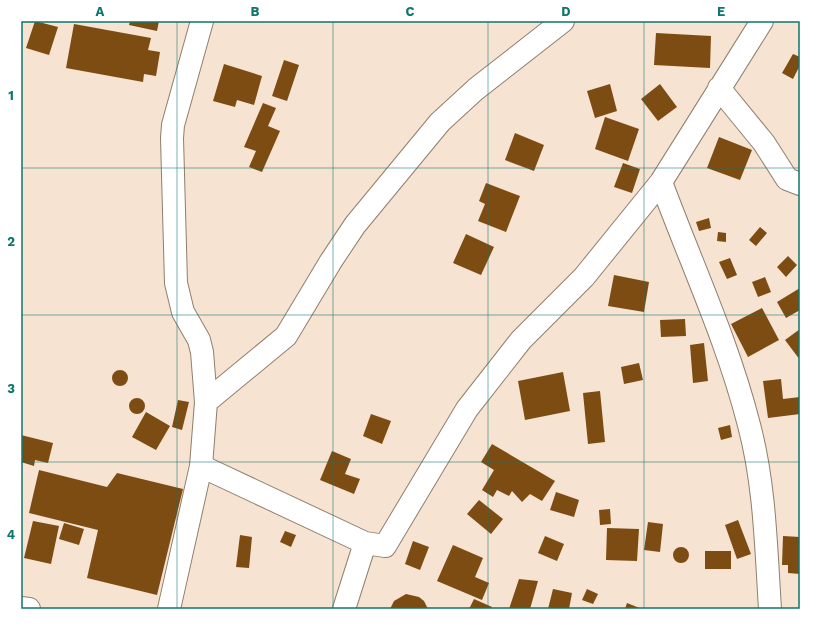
<svg xmlns="http://www.w3.org/2000/svg" width="821" height="630" viewBox="0 0 821 630" font-family="'Work Sans',sans-serif">
	<rect width="100%" height="100%" fill="#f6e3d1"/>
	<path fill="#7c4c12" d="M 35,21 L 58,27 L 49,55 L 26,48 Z
		M 130,21 L 159,21 L 157,31 L 129,25 Z
		M 74,24 L 151,38 L 148,50 L 160,52 L 156,76 L 144,74 L 143,82 L 66,68 Z
		M 656,33 L 711,36 L 710,68 L 654,65 Z
		M 793,54 L 800,57 L 800,65 L 793,79 L 782,73 Z
		M 284,60 L 299,65 L 287,101 L 272,96 Z
		M 224,64 L 262,76 L 254,105 L 237,100 L 235,107 L 213,101 Z
		M 610,84 L 617,111 L 595,118 L 587,91 Z
		M 660,84 L 677,107 L 658,121 L 641,99 Z
		M 263,103 L 276,108 L 268,126 L 280,131 L 262,172 L 249,167 L 256,151 L 244,147 Z
		M 605,117 L 639,129 L 628,161 L 595,149 Z
		M 515,133 L 544,145 L 534,171 L 505,160 Z
		M 719,137 L 752,150 L 740,180 L 707,168 Z
		M 623,163 L 640,169 L 632,193 L 614,187 Z
		M 486,183 L 520,196 L 506,232 L 478,221 L 485,204 L 479,201 Z
		M 709,218 L 711,228 L 699,231 L 696,222 Z
		M 760,227 L 767,233 L 756,246 L 749,240 Z
		M 718,232 L 726,233 L 726,242 L 717,241 Z
		M 466,234 L 494,247 L 481,275 L 453,263 Z
		M 788,256 L 797,265 L 786,277 L 777,267 Z
		M 730,258 L 737,275 L 727,279 L 719,262 Z
		M 614,275 L 649,282 L 644,312 L 608,306 Z
		M 765,277 L 771,292 L 758,297 L 752,282 Z
		M 800,288 L 800,310 L 786,318 L 777,302 Z
		M 762,308 L 779,340 L 748,357 L 731,324 Z
		M 685,319 L 686,336 L 661,337 L 660,320 Z
		M 800,329 L 800,360 L 785,340 Z
		M 704,343 L 708,381 L 693,383 L 690,345 Z
		M 639,363 L 643,380 L 624,384 L 621,367 Z
		M112 378a8 8 0 1 1 16 0a8 8 0 1 1-16 0Z
		M 563,372 L 570,411 L 525,420 L 518,381 Z
		M 781,379 L 783,399 L 800,397 L 800,414 L 768,418 L 763,381 Z
		M 600,391 L 605,442 L 588,444 L 583,393 Z
		M129 406a8 8 0 1 1 16 0a8 8 0 1 1-16 0Z
		M 178,400 L 189,402 L 182,430 L 172,427 Z
		M 146,412 L 170,426 L 156,450 L 132,437 Z
		M 371,414 L 391,421 L 382,444 L 363,436 Z
		M 730,425 L 732,437 L 721,440 L 718,428 Z
		M 21,435 L 53,443 L 48,463 L 35,460 L 34,466 L 21,462 Z
		M 492,444 L 555,481 L 542,501 L 530,494 L 522,502 L 512,491 L 509,496 L 497,490 L 493,497 L 482,490 L 494,470 L 481,462 Z
		M 332,451 L 351,459 L 345,474 L 360,479 L 354,494 L 320,480 Z
		M 39,470 L 107,487 L 117,473 L 183,489 L 157,595 L 87,578 L 98,530 L 29,513 Z
		M 556,492 L 579,500 L 574,517 L 550,510 Z
		M 479,500 L 503,519 L 491,534 L 467,514 Z
		M 610,509 L 611,524 L 600,525 L 599,510 Z
		M 738,520 L 751,554 L 737,559 L 725,525 Z
		M 33,521 L 59,526 L 51,564 L 24,558 Z
		M 648,522 L 663,524 L 660,552 L 644,550 Z
		M 64,523 L 84,529 L 79,545 L 59,539 Z
		M 607,528 L 639,529 L 637,561 L 606,560 Z
		M 285,531 L 296,535 L 291,547 L 280,542 Z
		M 240,535 L 252,537 L 249,568 L 236,567 Z
		M 545,536 L 564,544 L 557,561 L 538,553 Z
		M 783,536 L 800,537 L 800,574 L 788,573 L 788,565 L 782,565 Z
		M 413,541 L 429,547 L 420,570 L 405,564 Z
		M 453,545 L 483,558 L 475,577 L 489,583 L 482,600 L 437,581 Z
		M673 555a8 8 0 1 1 16 0a8 8 0 1 1-16 0Z
		M 705,551 L 731,551 L 731,569 L 705,569 Z
		M 519,579 L 538,581 L 530,609 L 509,609 Z
		M 553,589 L 572,593 L 569,609 L 548,609 Z
		M 587,589 L 598,594 L 593,604 L 582,600 Z
		M 406,594 L 419,597 L 424,601 L 428,609 L 390,609 L 394,601 Z
		M 474,599 L 492,607 L 491,609 L 469,609 Z
		M 627,603 L 642,609 L 625,609 Z"/>
	<g fill="none" stroke-linecap="round" stroke-linejoin="round">
		<g stroke="#907f6e" stroke-width="24">
			<path id="street" d="M 719,88 L 764,143 L 787,179 L 800,184
				M 661,182 C 691,263 728,342 749,425 C 765,485 766,548 770,609
				M 206,402 L 286,336 L 331,261 L 355,225 L 440,122 L 476,89 L 563,21
				M 201,466 L 365,543
				M 169,609 L 201,466 L 206,402 L 202,352 L 199,340 L 183,312 L 176,283 L 172,138 L 173,125 L 202,21
				M 344,609 L 365,543 L 385,546 L 467,409 L 521,340 L 584,277 L 661,182 L 762,21"/>
		</g>
		<g stroke="#907f6e" stroke-width="24">
			<path id="secondary" d="M 21,608 L 29,609"/>
		</g>
		<use href="#street" stroke="#fff" stroke-width="22"/>
		<use href="#secondary" stroke="#fff" stroke-width="22"/>
	</g>
	<path fill="none" stroke="#0f766e" stroke-width="1" stroke-opacity="0.55" d="M 177,21 L 177,609M 333,21 L 333,609M 488,21 L 488,609M 644,21 L 644,609M 21,168 L 800,168M 21,315 L 800,315M 21,462 L 800,462"/>
	<rect width="821" height="630" fill="none" stroke="#ffffff" stroke-width="44"/>
	<rect x="22" y="22" width="777" height="586" fill="none" stroke="#0f766e" stroke-width="1.5"/>
	<g font-size="13" text-anchor="middle" font-weight="bold" fill="#0f766e">
		<text x="100" y="16">A</text>
		<text x="255" y="16">B</text>
		<text x="410" y="16">C</text>
		<text x="566" y="16">D</text>
		<text x="721" y="16">E</text>
		<text x="11" y="100">1</text>
		<text x="11" y="246">2</text>
		<text x="11" y="393">3</text>
		<text x="11" y="539">4</text>
	</g>
</svg>
